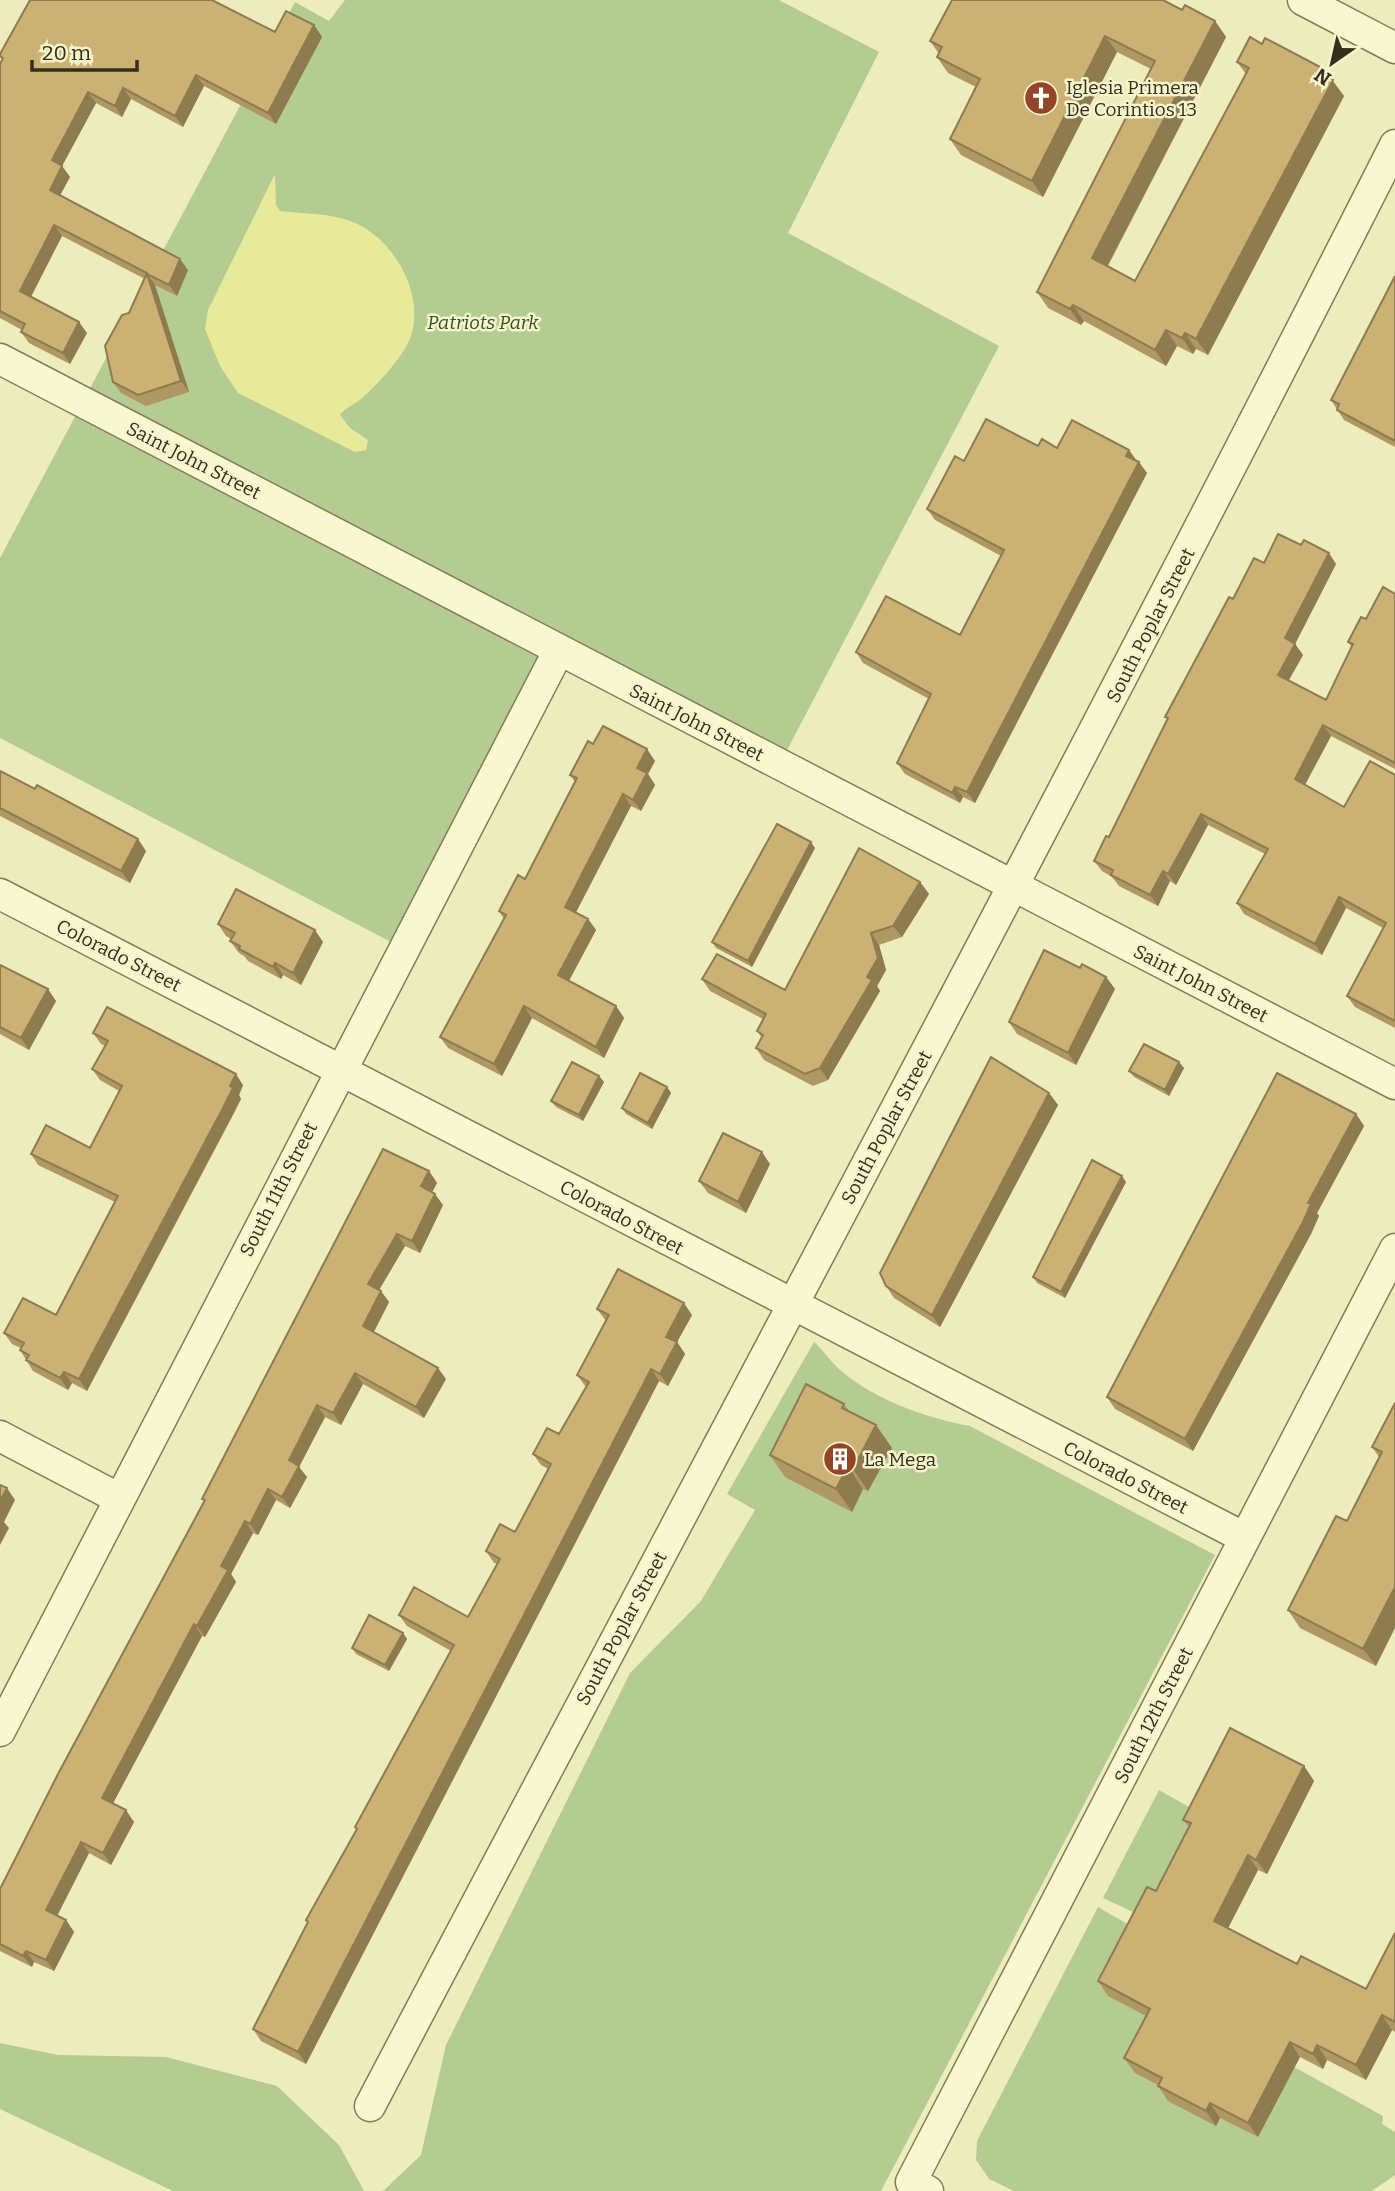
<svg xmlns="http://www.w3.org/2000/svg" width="1395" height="2191" viewBox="0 0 1395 2191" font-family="Bitter,serif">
	<rect width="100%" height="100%" fill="#edecbd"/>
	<path fill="#b4cb91" d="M 345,0 L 779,0 L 879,52 L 788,233 L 999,346 L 786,752 L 557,631 L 391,942 L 0,738 L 0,558 L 295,2 L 329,21 Z
		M 814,1342 C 824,1351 831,1362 840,1370 C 875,1400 926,1418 970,1426 L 1215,1555 L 881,2191 L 383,2191 L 421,2155 L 446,2045 L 630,1673 L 701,1601 L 755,1510 L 727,1494 Z
		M 1159,1790 L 1203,1815 L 1148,1919 L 1103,1898 Z
		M 1098,1907 L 1141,1932 L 1172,2093 L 1258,2137 L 1238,2036 L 1383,2116 L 1382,2124 L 1395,2132 L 1395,2175 L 1372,2191 L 1014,2191 L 989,2179 L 976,2160 L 977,2141 Z
		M 0,2043 L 58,2055 L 166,2057 L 277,2086 L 339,2145 L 364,2191 L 173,2191 L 0,2109 Z"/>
	<path fill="#e8ea99" d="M 275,174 L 276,205 L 280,211 C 304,214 330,213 353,222 C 396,239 431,303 406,347 C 395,365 377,385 361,399 C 354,405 345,408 340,415 L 350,428 L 368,440 L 366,450 L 355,452 L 238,393 L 220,366 L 205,329 L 208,310 Z"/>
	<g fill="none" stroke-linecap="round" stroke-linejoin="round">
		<g stroke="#857c56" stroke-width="33">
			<path id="minor" d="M 1303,0 L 1395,48
				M 0,359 L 1395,1084
				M 0,894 L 1245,1538
				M 0,1436 L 118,1498
				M 0,1731 L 559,650
				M 370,2106 C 713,1453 1062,803 1395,145
				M 928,2191 L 911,2182 L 1395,1249"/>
		</g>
		<use href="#minor" stroke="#f8f8d0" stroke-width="30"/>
	</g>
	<path fill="#af9863" d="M 1182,10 L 1215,21 L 1226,37 L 1108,266 L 1135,281 L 1246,74 L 1237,62 L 1331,79 L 1344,96 L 1208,355 L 1196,349 L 1193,354 L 1177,346 L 1166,366 L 1084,321 L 1081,325 L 1048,308 L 1037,292 L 1151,69 L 1117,52 L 1043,197 L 961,155 L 950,139 L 976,87 L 948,73 L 937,57 L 939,54 L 930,41 Z
		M 314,25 L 322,37 L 276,124 L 204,86 L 183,127 L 131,99 L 122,117 L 96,103 L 62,166 L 70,177 L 60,195 L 188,270 L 177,296 L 155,285 L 189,392 L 146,406 L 121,393 L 113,382 L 129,313 L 145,279 L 62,236 L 31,297 L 87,333 L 70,364 L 29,343 L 21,332 L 22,330 L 0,318 L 0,64 L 2,60 L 0,57 L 0,54 L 275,32 Z
		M 1395,276 L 1395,447 L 1344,420 L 1331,400 Z
		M 1038,446 L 1057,448 L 1137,461 L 1147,473 L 975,803 L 963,797 L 960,803 L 905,774 L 897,763 L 929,699 L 863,663 L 856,652 L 960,635 L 1001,556 L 935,520 L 927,509 L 964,461 Z
		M 1264,563 L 1336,564 L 1295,644 L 1303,655 L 1289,680 L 1326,700 L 1352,647 L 1348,642 L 1366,619 L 1395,594 L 1395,769 L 1331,736 L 1305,785 L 1344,807 L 1395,775 L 1395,1028 L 1355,1007 L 1347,996 L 1383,928 L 1346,908 L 1322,955 L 1244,914 L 1237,903 L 1265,854 L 1208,825 L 1176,885 L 1170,881 L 1158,906 L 1119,886 L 1112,877 L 1102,871 L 1094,861 L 1109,837 L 1168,720 L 1165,717 L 1233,599 Z
		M 593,744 L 655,761 L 648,774 L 655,785 L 641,811 L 631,806 L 576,912 L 588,919 L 596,930 L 569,981 L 616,1006 L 624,1018 L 604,1058 L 532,1018 L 502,1076 L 448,1048 L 440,1037 L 504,919 L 499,911 L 525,879 L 575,782 L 570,775 Z
		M 0,771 L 146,851 L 130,883 L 0,816 Z
		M 815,848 L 752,967 L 716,948 L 712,942 Z
		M 920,882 L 929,894 L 902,937 L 879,945 L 886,970 L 877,986 L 880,991 L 828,1080 L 813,1086 L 764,1060 L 756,1048 L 762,1038 L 757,1031 L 763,1019 L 710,991 L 702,979 L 785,990 Z
		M 218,924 L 323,942 L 301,985 L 283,975 L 281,979 L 248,961 L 244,956 L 239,953 L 230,941 L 231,939 L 226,936 Z
		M 0,965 L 56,1001 L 29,1050 L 0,1034 Z
		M 1106,977 L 1115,989 L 1076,1065 L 1017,1034 L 1009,1022 Z
		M 93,1033 L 243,1085 L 239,1095 L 241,1099 L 231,1119 L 87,1391 L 72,1383 L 68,1390 L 33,1371 L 20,1350 L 21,1348 L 12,1344 L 4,1333 L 56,1315 L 115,1202 L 38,1165 L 31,1154 L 90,1148 L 119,1091 L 100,1080 L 92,1069 L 105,1046 L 101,1044 Z
		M 1184,1068 L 1169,1096 L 1134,1077 L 1129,1071 Z
		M 599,1076 L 604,1082 L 583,1121 L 556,1107 L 551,1101 Z
		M 667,1087 L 671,1093 L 652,1129 L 626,1114 L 622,1108 Z
		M 1049,1093 L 1058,1105 L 940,1327 L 894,1298 L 886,1286 Z
		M 1356,1114 L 1364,1126 L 1317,1213 L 1319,1216 L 1311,1234 L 1193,1451 L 1115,1409 L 1107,1397 Z
		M 770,1164 L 746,1213 L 708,1193 L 699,1181 Z
		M 429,1171 L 437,1183 L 432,1192 L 443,1205 L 420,1253 L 405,1246 L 379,1290 L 389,1302 L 374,1332 L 446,1379 L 424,1418 L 363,1384 L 341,1425 L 325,1417 L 299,1467 L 307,1477 L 290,1508 L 276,1500 L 258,1535 L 253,1533 L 231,1574 L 236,1582 L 205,1637 L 202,1636 L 113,1803 L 134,1822 L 111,1865 L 89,1853 L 57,1916 L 66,1920 L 74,1932 L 54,1971 L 34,1962 L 32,1967 L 0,1951 L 0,1889 L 204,1501 L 202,1499 Z
		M 1126,1182 L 1065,1298 L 1037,1283 L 1033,1277 Z
		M 597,1309 L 692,1315 L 677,1342 L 685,1354 L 668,1386 L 659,1381 L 306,2064 L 261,2041 L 253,2029 L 308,1923 L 306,1920 L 356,1830 L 355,1827 L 451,1651 L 407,1626 L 399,1615 L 468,1617 L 497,1564 L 494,1563 L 486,1551 L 515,1532 L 548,1469 L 541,1465 L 533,1454 L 559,1434 L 586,1387 L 577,1375 L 606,1321 Z
		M 1395,1403 L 1376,1666 L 1300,1628 L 1288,1610 L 1347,1521 L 1379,1457 L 1372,1447 Z
		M 844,1404 L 850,1412 L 892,1448 L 868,1491 L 863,1489 L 852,1512 L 785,1477 L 770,1455 Z
		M 403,1633 L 407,1639 L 389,1671 L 356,1654 L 352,1648 Z
		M 1304,1766 L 1314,1781 L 1267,1874 L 1258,1870 L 1228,1928 L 1297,1964 L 1366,1989 L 1395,1933 L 1395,2032 L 1392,2030 L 1366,2080 L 1327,2060 L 1323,2069 L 1300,2057 L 1258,2137 L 1220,2118 L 1216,2126 L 1168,2101 L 1158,2086 L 1158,2085 L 1135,2073 L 1124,2058 L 1146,2016 L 1108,1996 L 1098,1981 L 1156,1891 L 1189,1827 L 1183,1820 Z"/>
	<path fill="#8e7c50" d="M 1215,21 L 1226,37 L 1103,274 L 1092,258 Z
		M 314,25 L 322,37 L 276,124 L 268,113 Z
		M 1105,36 L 1117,52 L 1043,197 L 1032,181 Z
		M 1324,69 L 1344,96 L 1208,355 L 1196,339 Z
		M 196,75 L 204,86 L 183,127 L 175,116 Z
		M 123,88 L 131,99 L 122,117 L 115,106 Z
		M 88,92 L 96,103 L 62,166 L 70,177 L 57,201 L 50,190 L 52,160 Z
		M 54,225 L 62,236 L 28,302 L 20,291 Z
		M 180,259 L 188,270 L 177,296 L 169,285 Z
		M 147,274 L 155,285 L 189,392 L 181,381 Z
		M 1073,305 L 1084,321 L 1081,325 L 1070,309 Z
		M 79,322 L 87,333 L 70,364 L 63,353 Z
		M 1166,330 L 1177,346 L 1166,366 L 1155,350 Z
		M 1185,333 L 1196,349 L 1193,354 L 1182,338 Z
		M 1129,450 L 1137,461 L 1126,456 Z
		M 1139,462 L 1147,473 L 975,803 L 967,792 Z
		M 1329,553 L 1336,564 L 1295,644 L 1303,655 L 1286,685 L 1278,675 L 1285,638 Z
		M 1323,725 L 1331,736 L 1302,790 L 1295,779 Z
		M 647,749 L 655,761 L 648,774 L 655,785 L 641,811 L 633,800 L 637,768 Z
		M 955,787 L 963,797 L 960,803 L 952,793 Z
		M 623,794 L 631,806 L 573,918 L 565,907 Z
		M 1201,814 L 1208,825 L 1176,885 L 1168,874 Z
		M 138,839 L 146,851 L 130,883 L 121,871 Z
		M 811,842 L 815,848 L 752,967 L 748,961 Z
		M 1163,871 L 1170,881 L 1158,906 L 1150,895 Z
		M 920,882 L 929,894 L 902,937 L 893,926 Z
		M 1339,897 L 1346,908 L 1322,955 L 1315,944 Z
		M 588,919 L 596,930 L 566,986 L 558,975 Z
		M 315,930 L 323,942 L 301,985 L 293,973 Z
		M 871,933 L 879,945 L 886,970 L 877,986 L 880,991 L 828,1080 L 820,1068 L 867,977 Z
		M 275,963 L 283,975 L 281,979 L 273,967 Z
		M 1106,977 L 1115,989 L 1076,1065 L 1068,1053 Z
		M 48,989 L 56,1001 L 29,1050 L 21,1038 Z
		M 524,1006 L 532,1018 L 502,1076 L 494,1064 Z
		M 616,1006 L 624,1018 L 604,1058 L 596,1047 Z
		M 1179,1062 L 1184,1068 L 1169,1096 L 1165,1090 Z
		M 236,1074 L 243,1085 L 239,1095 L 241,1099 L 87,1391 L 79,1379 Z
		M 599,1076 L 604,1082 L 583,1121 L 579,1115 Z
		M 667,1087 L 671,1093 L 652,1129 L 648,1123 Z
		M 1049,1093 L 1058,1105 L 940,1327 L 932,1315 Z
		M 1356,1114 L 1364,1126 L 1317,1213 L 1319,1216 L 1311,1234 L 1193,1451 L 1185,1439 L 1308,1203 Z
		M 762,1152 L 770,1164 L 746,1213 L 738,1202 Z
		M 429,1171 L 437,1183 L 429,1198 L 421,1186 Z
		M 1122,1176 L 1126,1182 L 1065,1298 L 1061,1292 Z
		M 435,1194 L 443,1205 L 420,1253 L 412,1241 Z
		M 397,1234 L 405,1246 L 376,1295 L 368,1284 Z
		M 381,1291 L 389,1302 L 371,1337 L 363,1326 Z
		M 684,1303 L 692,1315 L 677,1342 L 685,1354 L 668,1386 L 660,1374 L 666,1337 Z
		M 438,1368 L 446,1379 L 424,1418 L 416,1407 Z
		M 651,1369 L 659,1381 L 306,2064 L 298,2052 Z
		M 64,1372 L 72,1383 L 68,1390 L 60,1378 Z
		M 355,1373 L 363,1384 L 341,1425 L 333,1413 Z
		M 317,1405 L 325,1417 L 299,1467 L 307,1477 L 290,1508 L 282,1497 L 289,1460 Z
		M 876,1425 L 892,1448 L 868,1491 L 853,1469 Z
		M 848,1466 L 863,1489 L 852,1512 L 836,1489 Z
		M 7,1488 L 15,1500 L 4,1522 L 9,1528 L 0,1545 L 0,1501 Z
		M 268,1489 L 276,1500 L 258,1535 L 250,1524 Z
		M 245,1521 L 253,1533 L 231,1574 L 236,1582 L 205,1637 L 197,1626 L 221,1566 Z
		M 1395,1587 L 1395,1628 L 1376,1666 L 1363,1649 Z
		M 194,1624 L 202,1636 L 110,1809 L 102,1798 Z
		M 403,1633 L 407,1639 L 389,1671 L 385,1665 Z
		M 1304,1766 L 1314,1781 L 1267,1874 L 1256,1860 Z
		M 126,1810 L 134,1822 L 111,1865 L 103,1853 Z
		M 81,1842 L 89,1853 L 54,1922 L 46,1910 Z
		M 1248,1855 L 1258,1870 L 1224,1936 L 1214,1921 Z
		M 66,1920 L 74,1932 L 54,1971 L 46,1960 Z
		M 26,1951 L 34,1962 L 32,1967 L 23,1956 Z
		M 1382,2015 L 1392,2030 L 1366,2080 L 1356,2065 Z
		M 1290,2042 L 1300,2057 L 1258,2137 L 1248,2123 Z
		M 1317,2045 L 1327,2060 L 1323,2069 L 1313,2054 Z
		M 1210,2103 L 1220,2118 L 1216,2126 L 1206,2111 Z"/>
	<path fill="#cbb173" stroke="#8e7c50" stroke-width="2" d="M 30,0 L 212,0 L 275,32 L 286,11 L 314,25 L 268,113 L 196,75 L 175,116 L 123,88 L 115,106 L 88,92 L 52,160 L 62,166 L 50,190 L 180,259 L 169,285 L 147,274 L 181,381 L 138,395 L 113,382 L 105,346 L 122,315 L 129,313 L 147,273 L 54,225 L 20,291 L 79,322 L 63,353 L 21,332 L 25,324 L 0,311 L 0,64 L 3,58 L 0,56 L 0,54 Z
		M 952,0 L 1163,0 L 1182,10 L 1185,5 L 1215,21 L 1092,258 L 1135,281 L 1249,68 L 1237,62 L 1250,37 L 1262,44 L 1265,38 L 1324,69 L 1322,74 L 1333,80 L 1196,339 L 1185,333 L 1182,338 L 1166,330 L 1155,350 L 1073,305 L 1070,309 L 1037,292 L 1155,61 L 1105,36 L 1032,181 L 950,139 L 980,79 L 937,57 L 942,47 L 930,41 Z
		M 1395,276 L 1395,441 L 1337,410 L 1339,404 L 1331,400 Z
		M 986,419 L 1038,446 L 1042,439 L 1057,448 L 1072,420 L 1129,450 L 1126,456 L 1139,462 L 967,792 L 955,787 L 952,793 L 897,763 L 931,694 L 856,652 L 886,596 L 960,635 L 1004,550 L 927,509 L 955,456 L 964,461 Z
		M 1278,534 L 1301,545 L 1304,540 L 1329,553 L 1285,638 L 1295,644 L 1278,675 L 1326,700 L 1353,644 L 1348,642 L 1361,617 L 1366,619 L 1383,587 L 1395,594 L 1395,763 L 1323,725 L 1295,779 L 1344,807 L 1370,761 L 1395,775 L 1395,1021 L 1347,996 L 1386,923 L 1339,897 L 1315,944 L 1237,903 L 1268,849 L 1201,814 L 1168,874 L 1163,871 L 1150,895 L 1111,875 L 1113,870 L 1094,861 L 1106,836 L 1109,837 L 1168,718 L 1165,717 L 1229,597 L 1233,599 L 1254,558 L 1264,563 Z
		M 603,726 L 647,749 L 637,768 L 647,773 L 633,800 L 623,794 L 565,907 L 588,919 L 558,975 L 616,1006 L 596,1047 L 524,1006 L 494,1064 L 440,1037 L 506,915 L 499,911 L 518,875 L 525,879 L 577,778 L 570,775 L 588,741 L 593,744 Z
		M 0,771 L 35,789 L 37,785 L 138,839 L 121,871 L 0,808 Z
		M 777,824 L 811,842 L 748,961 L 712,942 Z
		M 859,848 L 920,882 L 893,926 L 871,933 L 878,958 L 867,977 L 872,980 L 820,1068 L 805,1074 L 756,1048 L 763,1035 L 757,1031 L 766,1014 L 702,979 L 717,954 L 785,990 Z
		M 236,889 L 315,930 L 293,973 L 275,963 L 273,967 L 239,949 L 240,946 L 230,941 L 235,933 L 218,924 Z
		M 1044,950 L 1080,968 L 1082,964 L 1106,977 L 1068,1053 L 1009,1022 Z
		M 0,965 L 48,989 L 21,1038 L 0,1027 Z
		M 107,1007 L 236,1074 L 230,1086 L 233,1088 L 223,1108 L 79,1379 L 64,1372 L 60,1378 L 26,1360 L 29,1355 L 20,1350 L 24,1343 L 4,1333 L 23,1298 L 56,1315 L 118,1196 L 31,1154 L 46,1125 L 90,1148 L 122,1086 L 92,1069 L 108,1041 L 93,1033 Z
		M 1144,1044 L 1179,1062 L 1165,1090 L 1129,1071 Z
		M 991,1057 L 1049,1093 L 932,1315 L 886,1286 L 880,1273 Z
		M 572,1062 L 599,1076 L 579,1115 L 551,1101 Z
		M 640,1073 L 667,1087 L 648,1123 L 622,1108 Z
		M 1277,1073 L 1356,1114 L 1308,1203 L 1311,1204 L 1303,1222 L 1185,1439 L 1107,1397 Z
		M 723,1133 L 762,1152 L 738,1202 L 699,1181 Z
		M 383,1149 L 429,1171 L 421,1186 L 435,1194 L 412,1241 L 397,1234 L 368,1284 L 381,1291 L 363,1326 L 438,1368 L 416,1407 L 355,1373 L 333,1413 L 317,1405 L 289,1460 L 299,1466 L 282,1497 L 268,1489 L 250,1524 L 245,1521 L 221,1566 L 228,1570 L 197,1626 L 194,1624 L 102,1798 L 126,1810 L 103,1853 L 81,1842 L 46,1910 L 66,1920 L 46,1960 L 26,1951 L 23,1956 L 0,1944 L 0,1889 L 58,1774 L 205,1500 L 202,1499 Z
		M 1092,1160 L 1122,1176 L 1061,1292 L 1033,1277 Z
		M 618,1269 L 684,1303 L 666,1337 L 677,1342 L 660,1374 L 651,1369 L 298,2052 L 253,2029 L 308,1922 L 306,1920 L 357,1829 L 355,1827 L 454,1645 L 399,1615 L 414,1587 L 468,1617 L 500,1559 L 486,1551 L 500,1524 L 515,1532 L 551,1464 L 533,1454 L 547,1428 L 559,1434 L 589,1382 L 577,1375 L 609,1315 L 597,1309 Z
		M 806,1384 L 844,1404 L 842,1408 L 876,1425 L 853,1469 L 848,1466 L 836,1489 L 770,1455 Z
		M 1395,1403 L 1395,1587 L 1363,1649 L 1288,1610 L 1336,1516 L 1347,1521 L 1382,1452 L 1372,1447 Z
		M 0,1485 L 7,1488 L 0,1501 Z
		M 369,1615 L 403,1633 L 385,1665 L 352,1648 Z
		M 1230,1728 L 1304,1766 L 1256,1860 L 1248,1855 L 1214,1921 L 1297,1964 L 1301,1956 L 1366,1989 L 1395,1933 L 1395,2022 L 1382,2015 L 1356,2065 L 1317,2045 L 1313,2054 L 1290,2042 L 1248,2123 L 1210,2103 L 1206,2111 L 1158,2086 L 1162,2078 L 1124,2058 L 1150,2009 L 1098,1981 L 1147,1887 L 1156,1891 L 1191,1823 L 1183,1820 Z"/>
	<defs>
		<g id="church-disc" transform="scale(1.75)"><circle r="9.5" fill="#934527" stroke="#f5f4cc"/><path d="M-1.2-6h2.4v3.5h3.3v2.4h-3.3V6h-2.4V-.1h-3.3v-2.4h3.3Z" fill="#fff"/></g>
		<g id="building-disc" transform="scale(1.75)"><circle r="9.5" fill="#934527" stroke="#f5f4cc"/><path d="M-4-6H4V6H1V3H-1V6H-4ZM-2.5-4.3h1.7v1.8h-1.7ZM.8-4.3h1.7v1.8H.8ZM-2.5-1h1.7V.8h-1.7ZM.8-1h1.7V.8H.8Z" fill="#fff"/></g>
	</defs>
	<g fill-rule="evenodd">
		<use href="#church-disc" x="1041" y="98"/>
		<use href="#building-disc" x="840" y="1459"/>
	</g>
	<g text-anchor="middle" stroke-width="5" stroke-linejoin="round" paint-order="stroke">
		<g font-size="19" fill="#342e1b" stroke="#f5f4cc" text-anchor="start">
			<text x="1066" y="94">Iglesia Primera<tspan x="1066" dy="22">De Corintios 13</tspan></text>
			<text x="864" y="1466">La Mega</text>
		</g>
		<g font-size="19" font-style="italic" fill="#375022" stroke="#f5f4cc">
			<text x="483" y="329">Patriots Park</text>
		</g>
		<g font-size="19" fill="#342e1b" stroke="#f5f4cc">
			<text transform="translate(194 460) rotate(27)" y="7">Saint John Street</text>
			<text transform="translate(1150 625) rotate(-63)" y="7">South Poplar Street</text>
			<text transform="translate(697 722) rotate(27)" y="7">Saint John Street</text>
			<text transform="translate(119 955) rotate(27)" y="7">Colorado Street</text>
			<text transform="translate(1201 983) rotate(27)" y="7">Saint John Street</text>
			<text transform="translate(886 1127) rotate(-62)" y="7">South Poplar Street</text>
			<text transform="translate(278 1189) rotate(-63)" y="7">South 11th Street</text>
			<text transform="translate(622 1217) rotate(28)" y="7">Colorado Street</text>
			<text transform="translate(1126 1477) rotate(27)" y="7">Colorado Street</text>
			<text transform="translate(621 1628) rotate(-62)" y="7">South Poplar Street</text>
			<text transform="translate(1153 1715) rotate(-63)" y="7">South 12th Street</text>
		</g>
	</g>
	<g transform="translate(1332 63) rotate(214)" stroke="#f5f4cc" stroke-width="5" paint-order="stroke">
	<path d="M0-5L12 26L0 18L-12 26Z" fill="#342e1b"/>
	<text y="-10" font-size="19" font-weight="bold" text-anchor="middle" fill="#342e1b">N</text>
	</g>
	<path d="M32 60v10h105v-10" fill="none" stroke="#342e1b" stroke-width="3.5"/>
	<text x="42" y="60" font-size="21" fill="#342e1b" stroke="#f5f4cc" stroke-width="5" paint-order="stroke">20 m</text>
</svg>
